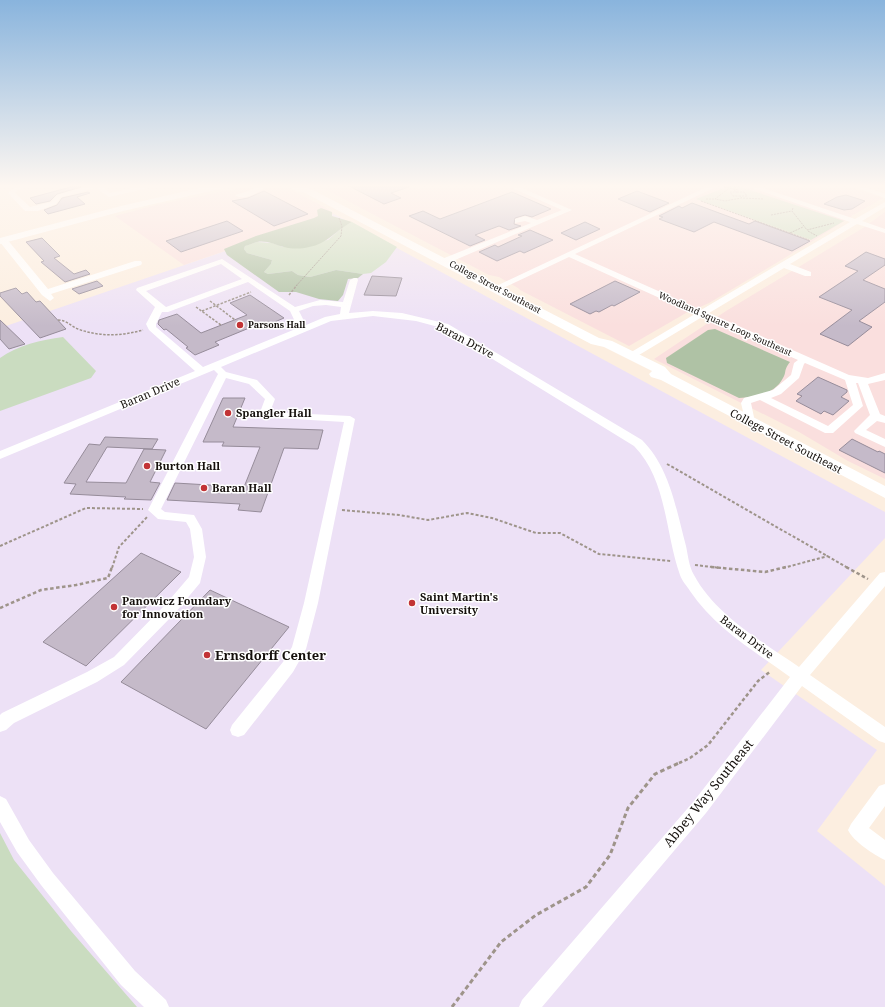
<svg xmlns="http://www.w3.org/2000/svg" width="885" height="1007" viewBox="0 0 885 1007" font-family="'Noto Serif',serif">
	<rect width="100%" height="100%" fill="#fceee0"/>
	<path fill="#fadfde" d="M 255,185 L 282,185 L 326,208 L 334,214 L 184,265 L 115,216 L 156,205 Z
		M 317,185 L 844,185 L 883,198 L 855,214 L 852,215 L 852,216 L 813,241 L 709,303 L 686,313 L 629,346 L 520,290 L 518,288 L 499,277 L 489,275 Z
		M 885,212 L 885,479 L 848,461 L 799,432 L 654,359 L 726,311 L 863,228 Z"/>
	<path fill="#ede1f6" d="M 334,214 L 885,512 L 885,538 L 761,670 L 877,750 L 817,831 L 885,886 L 885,1007 L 0,1007 L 0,328 Z"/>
	<path fill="#cadcc0" d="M 729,186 L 738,186 L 844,221 L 811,240 L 696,199 Z
		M 352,222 L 397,247 L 386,262 L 371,273 L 363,274 L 336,270 L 310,277 L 298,275 L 292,271 L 268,274 L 264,272 L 271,264 L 272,260 L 247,253 L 244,249 L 245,246 L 257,242 L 272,243 L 283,247 L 328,240 L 344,226 Z
		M 63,337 L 96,371 L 91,378 L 0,411 L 0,358 C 18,345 41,340 63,337 Z
		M 0,833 L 14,860 L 71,931 L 137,1007 L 0,1007 Z"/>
	<path fill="#afc2a5" d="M 321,208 L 332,212 L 332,216 L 352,222 C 336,230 327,244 309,247 C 301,249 292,249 284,247 C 275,245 267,240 257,242 C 253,243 249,245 245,246 L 244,249 L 247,253 L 272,260 L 271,264 L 264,272 L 268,274 L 292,271 L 298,275 L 310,277 L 336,270 L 363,274 L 358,278 L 348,279 L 343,295 L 338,301 L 319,299 L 296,292 L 279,292 L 227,255 L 224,249 L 256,236 L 314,218 L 318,216 L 317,210 Z
		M 715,329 L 790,362 C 783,371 787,372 783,378 C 775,394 756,397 739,398 L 667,363 L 666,358 L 708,330 Z"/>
	<path fill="#c5bac9" stroke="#968c9a" d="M 78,185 L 81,187 L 57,194 L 50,201 L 36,204 L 30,198 Z
		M 347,185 L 409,185 L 409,187 L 391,193 L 401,198 L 384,204 Z
		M 264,191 L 308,214 L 274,226 L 232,201 L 248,198 Z
		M 637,191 L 669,203 L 650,212 L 618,199 Z
		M 88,192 L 90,193 L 77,197 L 85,204 L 48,214 L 44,210 L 57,205 L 62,198 Z
		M 512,192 L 551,209 L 532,217 L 525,215 L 515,218 L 514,224 L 521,226 L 509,230 L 499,226 L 475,235 L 485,240 L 470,246 L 409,216 L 423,211 L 440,219 Z
		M 846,195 L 865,201 L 852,209 L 844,210 L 824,204 L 837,197 Z
		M 692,203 L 749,224 L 755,221 L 810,241 L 792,251 L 714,222 L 694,232 L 659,219 L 663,217 L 659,216 L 679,206 L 682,208 Z
		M 227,221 L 243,231 L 181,252 L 166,241 Z
		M 585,222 L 600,229 L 576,240 L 561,233 Z
		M 530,230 L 553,240 L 524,253 L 520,251 L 497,261 L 479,252 L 495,245 L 498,247 L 522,236 L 518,235 Z
		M 42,238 L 60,256 L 54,258 L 74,274 L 86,270 L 90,274 L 65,282 L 41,262 L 44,261 L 26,242 Z
		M 866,252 L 885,259 L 885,265 L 863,280 L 885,289 L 885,302 L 859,321 L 872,327 L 848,346 L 820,334 L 852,310 L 819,297 L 858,271 L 845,266 Z
		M 372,276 L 402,278 L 396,296 L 364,295 Z
		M 97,281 L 103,286 L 79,294 L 72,289 Z
		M 615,281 L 640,292 L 614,306 L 612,305 L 599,312 L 596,311 L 590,314 L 570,304 Z
		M 16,288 L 22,294 L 27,292 L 36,302 L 40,301 L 66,329 L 40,338 L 0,296 L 0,293 Z
		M 250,295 L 284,318 L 263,327 L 259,324 L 215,342 L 219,345 L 195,355 L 186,348 L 188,347 L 166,329 L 164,330 L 158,324 L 159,320 L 177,314 L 201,333 L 247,315 L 230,303 Z
		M 0,320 L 25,344 L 9,349 L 0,339 Z
		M 818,377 L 847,390 L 847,392 L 841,397 L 849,401 L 833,415 L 824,411 L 821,414 L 796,401 L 802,396 L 797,394 Z
		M 223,398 L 245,398 L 233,427 L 323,430 L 318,449 L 284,448 L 261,512 L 238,510 L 240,504 L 167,500 L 175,483 L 244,487 L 260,447 L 222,446 L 224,442 L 203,442 Z
		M 105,437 L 158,439 L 152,449 L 107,447 L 86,482 L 126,483 L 144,449 L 166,450 L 150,482 L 160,483 L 151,500 L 124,499 L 126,497 L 70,494 L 76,484 L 64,483 L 89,444 L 100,445 Z
		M 852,439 L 878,452 L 879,451 L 885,454 L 885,473 L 839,450 Z
		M 141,553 L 181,572 L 86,666 L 43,642 Z
		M 210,590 L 289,627 L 206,729 L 121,682 Z"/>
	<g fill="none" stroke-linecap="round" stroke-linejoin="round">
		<path stroke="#9e948a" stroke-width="1" stroke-dasharray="2 1" stroke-linecap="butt" d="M 724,187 L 739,190
			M 728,189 L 715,199 L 725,201 L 741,198 L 764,199
			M 734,190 L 737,192 L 730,192 L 733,196 L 740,196 L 742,198
			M 737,192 L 744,192 L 747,196 L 740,196
			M 706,199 L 715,199
			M 701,201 L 809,240
			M 793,208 L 792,211 L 807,230 L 834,223
			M 771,215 L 792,211
			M 808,231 L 817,236
			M 790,233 L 803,227
			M 296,286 L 341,236 L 342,226 L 339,218"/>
		<path stroke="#9e948a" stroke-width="1.5" stroke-dasharray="2.5 1.5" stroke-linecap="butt" d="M 289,295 L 297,285
			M 210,301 L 235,320
			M 196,307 L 221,325
			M 202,311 L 251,292
			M 58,320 C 66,320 71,326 78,329 C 99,337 122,336 143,330"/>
		<path stroke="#9e948a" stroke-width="2" stroke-dasharray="3 2" stroke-linecap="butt" d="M 667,464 L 848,568
			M 342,510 L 399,515 L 428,520 L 467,513 L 492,518 L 536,533 L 560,533 L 599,554 L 671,561
			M 0,546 L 86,508 L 143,509
			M 695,565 L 721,568
			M 112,568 L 119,547 L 148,516
			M 783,568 L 828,556"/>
		<path stroke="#9e948a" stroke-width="2.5" stroke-dasharray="3.5 2.5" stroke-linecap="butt" d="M 711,567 L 765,572 L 786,567
			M 846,567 L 868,579
			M 0,608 L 41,590 L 76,585 L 108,578 L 112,567
			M 679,763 L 690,758 L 708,745 L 758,681 L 771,671"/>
		<path stroke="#9e948a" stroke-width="3" stroke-dasharray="4.5 3" stroke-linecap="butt" d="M 452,1007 L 501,942 L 536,915 L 586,887 L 610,855 L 628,808 L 655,774 L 681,762"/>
		<path fill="#fff" fill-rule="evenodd" d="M 22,185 L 34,185 L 18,190 L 15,193 L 30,207 L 51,202 L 57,195 L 92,185 L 101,185 L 110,193 L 147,185 L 161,185 L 109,197 L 96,188 L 61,197 L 56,204 L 38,211 L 25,211 L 8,193 L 14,188 Z
			M 259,185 L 269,185 C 261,191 244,202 235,195 L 248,191 Z
			M 412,185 L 421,185 L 422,187 L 419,189 Z
			M 506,185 L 515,185 L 572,210 L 448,263 L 442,263 L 442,259 L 531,223 L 525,221 L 515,223 L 515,219 L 525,216 L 537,220 L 562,210 Z
			M 711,185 L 720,185 L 575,254 L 701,310 L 850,222 L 743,185 L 754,185 L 855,219 L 885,202 L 885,207 L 862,221 L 885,229 L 885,233 L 857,224 L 790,264 L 811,272 L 811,276 L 805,276 L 784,268 L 709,313 L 849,375 L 868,378 L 885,373 L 885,380 L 868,384 L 880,414 L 885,416 L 885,423 L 877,421 L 866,430 L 885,439 L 885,447 L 855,433 L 854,431 L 870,415 L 858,383 L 856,383 L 863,406 L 833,433 L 825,433 L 760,400 L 751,403 L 755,422 L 750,425 L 746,424 L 741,403 L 744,398 L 773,390 L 791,375 L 794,363 L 798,360 L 702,317 L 634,358 L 628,358 L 626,356 L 628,354 L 695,314 L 569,257 L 499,290 L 496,291 L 492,288 ZM 805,363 L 845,380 L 853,405 L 828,426 L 771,398 L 781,394 L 799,378 L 804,364 Z
			M 849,185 L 860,185 L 885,194 L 885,198 Z
			M 0,238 L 6,238 L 48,289 L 135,261 L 141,261 L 142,263 L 141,265 L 51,294 L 54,298 L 50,301 L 42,295 L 0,242 Z
			M 222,259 L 295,307 L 320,300 L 343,302 L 350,280 L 354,278 L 357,278 L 358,280 L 349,313 L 373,311 L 402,313 L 448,324 L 642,440 C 670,468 676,509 686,546 C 688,555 689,567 694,575 C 716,616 762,641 799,667 L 880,573 L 885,572 L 885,586 L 810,675 L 885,727 L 885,743 L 879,741 L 802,686 L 706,813 L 542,1007 L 519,1007 L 522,1000 L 694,801 L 790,677 C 754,651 715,628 690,591 C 687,586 682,581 680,575 C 665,533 667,479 634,446 L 442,328 L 416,321 L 373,316 L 331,321 L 221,367 L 226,372 L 257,380 L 275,399 L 270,412 L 350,416 L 355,419 L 318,603 L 306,649 L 293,672 L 244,735 L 238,737 L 232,735 L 230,730 L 232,725 L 283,662 L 292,647 L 304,603 L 344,422 L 260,417 L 259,415 L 265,399 L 249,384 L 226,378 L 161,509 L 165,512 L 194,515 L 202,529 L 206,557 L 200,583 L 175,613 L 124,665 L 97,682 L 14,723 L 6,730 L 0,732 L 0,715 L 2,713 L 87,672 L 114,657 L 165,605 L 189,577 L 194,557 L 190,529 L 186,522 L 158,519 L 148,510 L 218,374 L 214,370 L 0,459 L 0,451 L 195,371 L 149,330 L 146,324 L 155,307 L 136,290 L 137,288 ZM 221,264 L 242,279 L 166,307 L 146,291 ZM 248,282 L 290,311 L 298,328 L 203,367 L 156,327 L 156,324 L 162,312 L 168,312 ZM 326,305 L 341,307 L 340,314 L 325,317 L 306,325 L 299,311 L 313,306 Z
			M 885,784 L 885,806 L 869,828 L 885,840 L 885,860 C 874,855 853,841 848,830 L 851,824 L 879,786 Z
			M 0,796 L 6,799 L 29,840 L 53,873 L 135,971 L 166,1000 L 169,1007 L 144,1007 L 121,985 L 41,885 L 17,852 L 0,822 Z"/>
		<path fill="#fff" fill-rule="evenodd" d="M 212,185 L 229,185 L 228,187 L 123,211 L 0,244 L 0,238 L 121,206 Z
			M 288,185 L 299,185 L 311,189 L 599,338 L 612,341 L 665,367 L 671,374 L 885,486 L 885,498 L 661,380 L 651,377 L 649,374 L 652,371 L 604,347 L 591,344 L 305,193 L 296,191 Z"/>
	</g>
	<linearGradient id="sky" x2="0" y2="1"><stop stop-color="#89b4dd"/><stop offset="0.57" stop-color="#fef7f1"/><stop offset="1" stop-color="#fef7f1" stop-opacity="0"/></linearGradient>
	<rect width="885" height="326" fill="url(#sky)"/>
	<g fill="#c23335" stroke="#fff" stroke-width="1.5">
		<circle cx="240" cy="325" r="4"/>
		<circle cx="228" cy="413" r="4"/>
		<circle cx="147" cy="466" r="4"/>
		<circle cx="204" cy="488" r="4"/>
		<circle cx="412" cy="603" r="4"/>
		<circle cx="114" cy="607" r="4"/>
		<circle cx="207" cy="655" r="4"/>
	</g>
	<g text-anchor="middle" stroke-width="3" stroke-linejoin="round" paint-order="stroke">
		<g font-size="9" fill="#15100c" stroke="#fff">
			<text transform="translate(495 287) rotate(28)" y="3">College Street Southeast</text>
			<text transform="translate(725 324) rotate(24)" y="3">Woodland Square Loop Southeast</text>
		</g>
		<g font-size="9" font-weight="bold" fill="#15100c" stroke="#fff" text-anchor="start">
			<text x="248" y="328">Parsons Hall</text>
		</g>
		<g font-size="11" fill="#15100c" stroke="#fff">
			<text transform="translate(465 340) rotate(28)" y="4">Baran Drive</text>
			<text transform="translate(150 393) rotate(-23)" y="4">Baran Drive</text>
			<text transform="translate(786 441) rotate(28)" y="4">College Street Southeast</text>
			<text transform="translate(747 637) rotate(37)" y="4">Baran Drive</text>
		</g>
		<g font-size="11" font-weight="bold" fill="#15100c" stroke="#fff" text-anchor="start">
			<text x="236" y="417">Spangler Hall</text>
			<text x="155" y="470">Burton Hall</text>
			<text x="212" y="492">Baran Hall</text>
			<text x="420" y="601">Saint Martin's<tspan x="420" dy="13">University</tspan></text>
			<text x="122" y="605">Panowicz Foundary<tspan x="122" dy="13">for Innovation</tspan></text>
		</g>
		<g font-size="13" font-weight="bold" fill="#15100c" stroke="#fff" text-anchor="start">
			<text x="215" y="660">Ernsdorff Center</text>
		</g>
		<g font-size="13" fill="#15100c" stroke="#fff">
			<text transform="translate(708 793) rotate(-51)" y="5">Abbey Way Southeast</text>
		</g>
	</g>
</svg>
